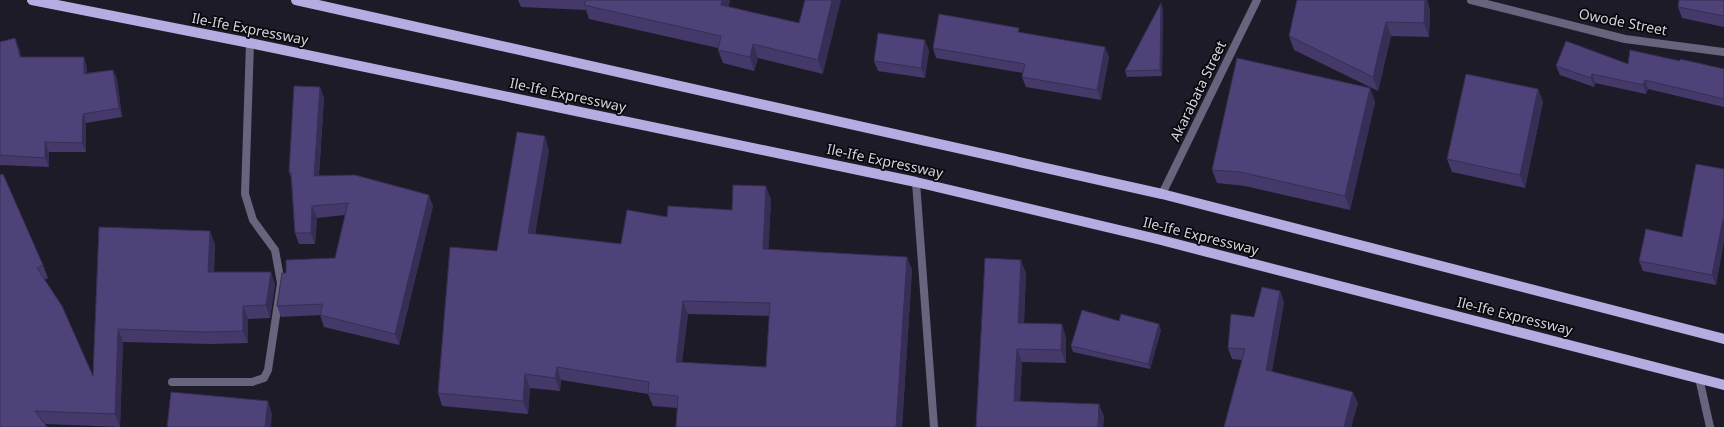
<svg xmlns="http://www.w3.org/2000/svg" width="1724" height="427" viewBox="0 0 1724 427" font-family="'Noto Sans',sans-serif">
	<rect width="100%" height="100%" fill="#1d1b28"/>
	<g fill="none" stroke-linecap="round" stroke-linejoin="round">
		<path stroke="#68647d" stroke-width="8" d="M 916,182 L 934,427
			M 172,382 L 252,382 L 264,378 L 268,370 L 281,283 L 275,250 L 253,220 L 245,194 L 250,43"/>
		<path stroke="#68647d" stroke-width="8" d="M 1471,0 L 1625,39 L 1724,52
			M 1162,194 L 1257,0
			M 1699,378 L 1710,427"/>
		<path stroke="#b5ace1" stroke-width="10" d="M 32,0 L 250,43 L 916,182 L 1157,239 L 1724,385
			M 296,0 L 1162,194 L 1724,339"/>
	</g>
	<path fill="#443968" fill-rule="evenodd" d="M 518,0 L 730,0 L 728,7 L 799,23 L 805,0 L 823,74 L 758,58 L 754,71 L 723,63 L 718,50 L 718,48 L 589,19 L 586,10 L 521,7 Z
		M 1297,0 L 1427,0 L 1430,10 L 1429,37 L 1391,36 L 1378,91 L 1294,50 L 1289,36 Z
		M 1724,0 L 1724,27 L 1682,18 L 1678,7 Z
		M 1163,8 L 1162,76 L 1127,77 L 1125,71 Z
		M 1020,32 L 1109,57 L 1101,100 L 1026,87 L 1022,77 L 1023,73 L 936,58 L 933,48 Z
		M 0,42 L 19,48 L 21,57 L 87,67 L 87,73 L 113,70 L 117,79 L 122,117 L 86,123 L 86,152 L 49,152 L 49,167 L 0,165 Z
		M 929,50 L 925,78 L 878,71 L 874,61 Z
		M 1680,61 L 1724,69 L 1724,107 L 1648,89 L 1646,94 L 1595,83 L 1594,87 L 1560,75 L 1556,66 Z
		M 320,87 L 324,98 L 319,175 L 433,206 L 399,345 L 324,327 L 320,315 L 281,317 L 277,306 L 286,273 L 335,258 L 345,215 L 317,218 L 315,244 L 299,244 L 295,233 L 291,178 L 289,172 Z
		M 1370,88 L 1375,102 L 1350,210 L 1245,186 L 1217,183 L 1212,170 Z
		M 1538,89 L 1543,102 L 1525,188 L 1452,172 L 1447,159 Z
		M 549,150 L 535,234 L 621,244 L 667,217 L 732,210 L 771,199 L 768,249 L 907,257 L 912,270 L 902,427 L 653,406 L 648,394 L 561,380 L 560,391 L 530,388 L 528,414 L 442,406 L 438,393 ZM 688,314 L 770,316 L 766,367 L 682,362 Z
		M 1724,169 L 1724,241 L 1716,285 L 1643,271 L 1639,261 L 1682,237 Z
		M 0,175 L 43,265 L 48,278 L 44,280 L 93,376 L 99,227 L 215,244 L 214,272 L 271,272 L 275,285 L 270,318 L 248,319 L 248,343 L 211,344 L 123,342 L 120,427 L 44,424 L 0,427 Z
		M 1026,273 L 1024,324 L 1066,337 L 1066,363 L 1022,362 L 1020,401 L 1104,416 L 1103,427 L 976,427 Z
		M 1280,291 L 1284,302 L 1272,371 L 1358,403 L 1351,427 L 1224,427 L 1242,360 L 1232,359 L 1228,348 L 1254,317 Z
		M 1119,321 L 1161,330 L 1150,369 L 1073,352 L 1071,346 Z"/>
	<path fill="#372e55" d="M 722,0 L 730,0 L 726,19 L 721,5 Z
		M 832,0 L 841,0 L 823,74 L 818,60 Z
		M 1425,0 L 1427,0 L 1430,10 L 1429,37 L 1424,23 Z
		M 1161,3 L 1163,8 L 1162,76 L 1160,70 Z
		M 1386,22 L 1391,36 L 1378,91 L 1373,77 Z
		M 15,38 L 19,48 L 23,66 L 20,57 Z
		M 925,40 L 929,50 L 925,78 L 921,68 Z
		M 753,44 L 758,58 L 754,71 L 750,57 Z
		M 1105,47 L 1109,57 L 1101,100 L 1097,90 Z
		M 84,57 L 87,67 L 87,83 L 84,74 Z
		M 113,70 L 117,79 L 122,117 L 119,108 Z
		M 1592,74 L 1595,83 L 1594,87 L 1591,78 Z
		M 1645,80 L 1648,89 L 1646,94 L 1643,85 Z
		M 320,87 L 324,98 L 318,187 L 314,176 Z
		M 1370,88 L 1375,102 L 1350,210 L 1345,196 Z
		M 1538,89 L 1543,102 L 1525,188 L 1520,175 Z
		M 83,114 L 86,123 L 86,152 L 82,143 Z
		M 545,136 L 549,150 L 533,247 L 528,233 Z
		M 45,142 L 49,152 L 49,167 L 45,158 Z
		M 766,186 L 771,199 L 768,262 L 763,249 Z
		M 429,195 L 433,206 L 399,345 L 395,334 Z
		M 312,206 L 317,218 L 315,244 L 311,233 Z
		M 1723,219 L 1724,223 L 1724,241 L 1716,285 L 1712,275 Z
		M 210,231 L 215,244 L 213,285 L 208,272 Z
		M 907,257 L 912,270 L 902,427 L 896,427 Z
		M 1021,260 L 1026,273 L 1023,336 L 1018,323 Z
		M 271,272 L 275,285 L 270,318 L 266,305 Z
		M 1280,291 L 1284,302 L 1270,381 L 1266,370 Z
		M 683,301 L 688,314 L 680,375 L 676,362 Z
		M 243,306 L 248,319 L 248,343 L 243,331 Z
		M 1062,324 L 1066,337 L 1066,363 L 1061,350 Z
		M 1159,324 L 1161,330 L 1150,369 L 1148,364 Z
		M 118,329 L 123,342 L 120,427 L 115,414 Z
		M 1017,349 L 1022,362 L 1019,414 L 1014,401 Z
		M 557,367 L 561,380 L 560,391 L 555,378 Z
		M 525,374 L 530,388 L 528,414 L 523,401 Z
		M 1353,392 L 1358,403 L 1351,427 L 1344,427 Z
		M 268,401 L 272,414 L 271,427 L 265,427 Z
		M 1099,404 L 1104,416 L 1103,427 L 1098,427 Z"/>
	<path fill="#4f4279" stroke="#372e55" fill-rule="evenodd" d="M 586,0 L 722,0 L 721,5 L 799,23 L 805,0 L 832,0 L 818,60 L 753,44 L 750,57 L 718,50 L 721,36 L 584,5 Z
		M 1297,0 L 1425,0 L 1424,23 L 1386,22 L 1373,77 L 1289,36 Z
		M 1679,0 L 1724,0 L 1724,16 L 1678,7 Z
		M 1161,3 L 1160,70 L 1125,71 Z
		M 939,14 L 1019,28 L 1018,32 L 1105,47 L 1097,90 L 1022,77 L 1025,64 L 933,48 Z
		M 878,33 L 925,40 L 921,68 L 874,61 Z
		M 15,38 L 20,57 L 84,57 L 84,74 L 113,70 L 119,108 L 83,114 L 82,143 L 45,142 L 45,158 L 0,155 L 0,42 Z
		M 1566,41 L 1628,64 L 1630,50 L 1680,61 L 1680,59 L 1724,69 L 1724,99 L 1645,80 L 1643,85 L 1592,74 L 1591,78 L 1556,66 Z
		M 1237,58 L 1370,88 L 1345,196 L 1240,172 L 1212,170 Z
		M 1466,74 L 1538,89 L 1520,175 L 1447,159 Z
		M 294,86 L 320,87 L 314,176 L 355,175 L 429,195 L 395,334 L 320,315 L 323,304 L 277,306 L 282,273 L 286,273 L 286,260 L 335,258 L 348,203 L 312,206 L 311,233 L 295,233 L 291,172 L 289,172 Z
		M 517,132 L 545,136 L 528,233 L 621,244 L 627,210 L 667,217 L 668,206 L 732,210 L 733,185 L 766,186 L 763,249 L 907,257 L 896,427 L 676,427 L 678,396 L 648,393 L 649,382 L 557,367 L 555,378 L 525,374 L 523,401 L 438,393 L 450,247 L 497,251 ZM 683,301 L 770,303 L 766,367 L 676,362 Z
		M 1696,164 L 1724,169 L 1724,220 L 1723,219 L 1712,275 L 1639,261 L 1646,229 L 1682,237 Z
		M 3,174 L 43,265 L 37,268 L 62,306 L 93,376 L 99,227 L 210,231 L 208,272 L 271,272 L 266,305 L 243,306 L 243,331 L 206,332 L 118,329 L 115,414 L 35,411 L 47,427 L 0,427 L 0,175 Z
		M 985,258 L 1021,260 L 1018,323 L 1062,324 L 1061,350 L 1017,349 L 1014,401 L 1099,404 L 1098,427 L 976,427 Z
		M 1262,287 L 1280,291 L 1266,370 L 1353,392 L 1344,427 L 1224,427 L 1245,349 L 1228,348 L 1231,314 L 1254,317 Z
		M 1082,310 L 1119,321 L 1121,314 L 1159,324 L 1148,364 L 1071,346 Z
		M 171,392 L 268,401 L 265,427 L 167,427 Z"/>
	<g text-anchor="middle" stroke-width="3.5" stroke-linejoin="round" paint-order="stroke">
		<g font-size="14" fill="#d4d3dc" stroke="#08070c">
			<text transform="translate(1623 22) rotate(11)" y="5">Owode Street</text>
			<text transform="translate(250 29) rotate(11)" y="5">Ile-Ife Expressway</text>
			<text transform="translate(1198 91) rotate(-64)" y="5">Akarabata Street</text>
			<text transform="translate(568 95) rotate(12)" y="5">Ile-Ife Expressway</text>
			<text transform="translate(885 161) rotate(12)" y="5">Ile-Ife Expressway</text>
			<text transform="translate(1201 236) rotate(14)" y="5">Ile-Ife Expressway</text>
			<text transform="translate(1515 316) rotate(14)" y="5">Ile-Ife Expressway</text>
		</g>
	</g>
</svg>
